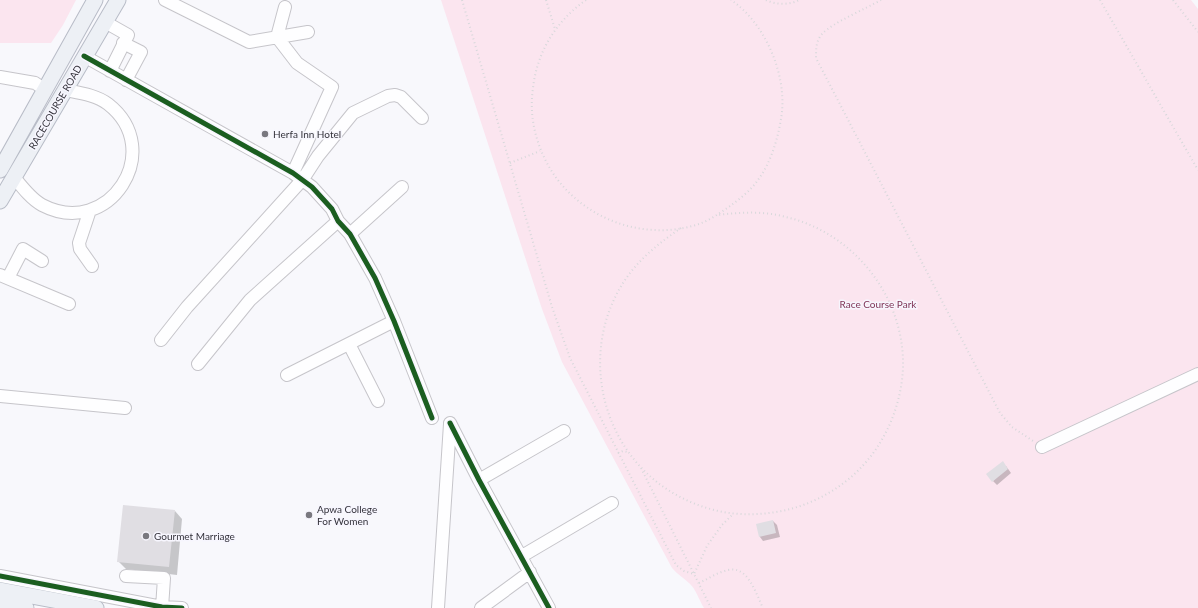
<svg xmlns="http://www.w3.org/2000/svg" width="1198" height="608" viewBox="0 0 1198 608" font-family="Lato,sans-serif">
	<rect width="100%" height="100%" fill="#f8f8fc"/>
	<path fill="#fbe5ef" d="M 0,0 L 76,0 L 63,25 L 51,43 L 0,43 Z
		M 441,0 L 1191,0 L 1198,9 L 1198,608 L 704,608 C 699,600 696,589 689,583 C 684,578 677,574 672,568 L 562,362 L 542,309 Z"/>
	<path fill="#0003" d="M 1006,466 L 1011,473 L 997,485 L 993,481 Z
		M 175,511 L 182,519 L 177,575 L 126,569 L 118,561 Z
		M 773,521 L 777,525 L 780,537 L 763,541 L 760,537 L 757,525 Z"/>
	<path fill="#e0dee3" d="M 1003,461 L 1008,469 L 992,482 L 986,474 Z
		M 123,505 L 175,510 L 169,567 L 117,562 Z
		M 773,520 L 776,533 L 759,537 L 756,524 Z"/>
	<g fill="none" stroke-linecap="round" stroke-linejoin="round">
		<g stroke="#c6c5ca" stroke-width="14">
			<path id="minor" d="M 165,0 L 249,42 L 308,32
				M 285,7 L 277,37 L 297,63 L 332,87 L 293,173
				M 105,22 L 128,35 L 110,71
				M 123,43 L 141,52 L 126,80
				M 84,56 L 293,173 L 312,187 L 332,209 L 338,221 L 350,234 L 375,278 L 394,321 L 432,418
				M 0,77 L 35,83 L 44,89
				M 14,177 C 22,187 31,199 42,205 C 109,240 167,150 108,104 C 96,95 80,93 65,90
				M 90,210 L 79,243 L 80,249 L 92,266
				M 350,234 L 402,187
				M 0,275 L 69,304
				M 8,278 L 23,249 L 42,261
				M 161,340 L 187,307 L 303,179 L 318,156 L 353,113 L 388,96 L 395,95 L 401,97 L 422,118
				M 349,344 L 378,401
				M 198,364 L 250,300 L 338,221
				M 287,375 L 394,321
				M 0,396 L 125,408
				M 450,423 L 479,480 L 549,608
				M 1042,447 L 1198,374
				M 479,480 L 564,431
				M 522,556 L 612,503
				M 0,576 L 162,607 L 182,608
				M 126,576 L 164,578 L 162,608
				M 438,608 L 450,424
				M 481,608 L 530,572"/>
		</g>
		<g stroke="#b8bcc7" stroke-width="17">
			<path id="major" d="M 0,170 L 95,0
				M 0,201 L 118,0
				M 0,590 L 96,608
				M 0,604 L 26,608"/>
		</g>
		<path stroke="#d8d8db" stroke-width="2" stroke-dasharray="1 3" stroke-linecap="butt" d="M 462,0 L 552,307 L 570,358 L 676,565 L 684,571 L 694,574 L 707,546 L 722,525 L 733,514
			M 546,0 L 555,29
			M 586,0 C 556,21 537,52 533,88 C 529,115 535,141 548,165 C 577,217 642,243 699,224 C 710,220 720,213 730,206 C 740,199 751,190 758,180 C 772,161 779,135 782,112 C 786,72 764,22 731,0
			M 766,0 C 776,5 790,5 799,0
			M 881,0 C 867,8 832,23 822,34 C 816,41 816,49 816,58 L 1000,413 L 1012,427 L 1033,441
			M 1100,0 L 1198,170
			M 1173,0 L 1198,32
			M 510,163 L 540,151
			M 681,228 C 662,241 644,255 630,273 C 579,340 595,440 665,488 C 692,506 724,516 756,514 C 788,513 819,502 845,482 C 880,455 901,412 903,368 C 905,297 854,233 786,217 C 764,211 741,212 718,215
			M 618,453 L 623,451 L 627,452
			M 641,468 L 711,608
			M 699,583 C 708,579 718,572 728,570 C 748,565 756,594 763,608"/>
		<use href="#minor" stroke="#fefeff" stroke-width="12"/>
		<use href="#major" stroke="#edf0f5" stroke-width="15"/>
		<g stroke="#f7f6fe" stroke-width="8">
			<path id="cycleway" d="M 84,56 L 293,173 L 312,187 L 332,209 L 338,221 L 350,234 L 375,278 L 394,321 L 432,418
				M 450,423 L 479,480 L 549,608
				M 0,576 L 162,607 L 182,608"/>
		</g>
		<use href="#cycleway" stroke="#1b5e20" stroke-width="5"/>
	</g>
	<g fill="#79787f" stroke="#f7f6fe" stroke-width="1.5">
		<circle cx="265" cy="134" r="4"/>
		<circle cx="309" cy="515" r="4"/>
		<circle cx="146" cy="536" r="4"/>
	</g>
	<g text-anchor="middle" stroke-width="3" stroke-linejoin="round" paint-order="stroke">
		<g font-size="10" fill="#34333b" stroke="#f7f6fe">
			<text transform="translate(55 107) rotate(-60)" y="4">RACECOURSE ROAD</text>
		</g>
		<g font-size="10" fill="#34333b" stroke="#f7f6fe" text-anchor="start">
			<text x="273" y="138">Herfa Inn Hotel</text>
			<text x="317" y="513">Apwa College<tspan x="317" dy="12">For Women</tspan></text>
			<text x="154" y="540">Gourmet Marriage</text>
		</g>
		<g font-size="10" fill="#803557" stroke="#f7f6fe">
			<text x="878" y="308">Race Course Park</text>
		</g>
	</g>
</svg>
